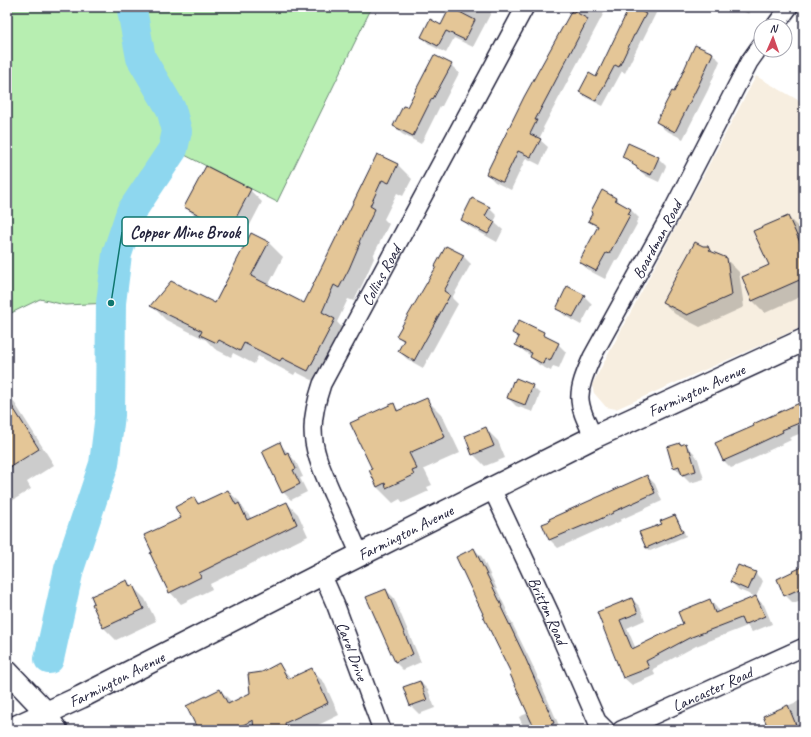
<svg xmlns="http://www.w3.org/2000/svg" width="811" height="737" viewBox="0 0 811 737" font-family="Caveat,sans-serif">
	<rect width="100%" height="100%" fill="#fff"/>
	<filter id="ink" filterUnits="userSpaceOnUse"><feTurbulence type="fractalNoise" baseFrequency=".025" numOctaves="2"/><feDisplacementMap in="SourceGraphic" scale="8" xChannelSelector="R" yChannelSelector="G"/><feConvolveMatrix kernelMatrix="1 2 1 2 8 2 1 2 1" color-interpolation-filters="sRGB"/></filter>
	<g filter="url(#ink)">
		<path fill="#f7eee0" d="M 756,76 L 798,100 L 804,109 L 804,326 L 616,409 L 606,407 L 594,393 L 592,385 Z"/>
		<path fill="#b7eeb1" stroke="#6c8876" d="M 7,7 L 372,7 L 277,202 L 173,149 L 131,212 L 117,254 L 111,303 L 65,305 L 40,299 L 7,315 Z"/>
		<path fill="#0003" d="M 460,7 L 494,7 L 473,47 L 454,38 L 446,53 L 430,45 L 422,37 L 441,26 L 457,12 Z
			M 575,7 L 607,7 L 543,128 L 544,129 L 539,139 L 548,147 L 540,165 L 526,158 L 511,190 L 495,182 L 487,174 L 563,27 Z
			M 634,7 L 659,7 L 642,41 L 641,40 L 625,73 L 622,71 L 603,106 L 587,98 L 580,91 L 596,78 Z
			M 733,7 L 753,7 L 749,14 Z
			M 712,53 L 720,61 L 708,90 L 683,139 L 665,130 L 657,122 L 675,93 Z
			M 451,65 L 459,73 L 442,106 L 440,106 L 421,144 L 402,134 L 394,126 L 407,109 Z
			M 378,155 L 398,165 L 412,179 L 403,196 L 397,193 L 384,219 L 389,224 L 373,256 L 374,258 L 363,283 L 354,301 L 348,299 L 337,322 L 348,334 L 322,385 L 296,372 L 294,375 L 258,356 L 254,364 L 233,353 L 231,357 L 215,349 L 206,340 L 166,320 L 152,306 L 215,305 L 269,243 L 283,257 L 268,286 L 305,304 Z
			M 624,157 L 658,158 L 666,166 L 659,182 L 646,176 Z
			M 250,190 L 262,202 L 241,242 L 198,219 L 186,207 Z
			M 616,198 L 622,205 L 631,210 L 639,218 L 636,222 L 637,224 L 617,261 L 615,260 L 605,279 L 588,270 L 580,262 L 597,228 L 590,221 Z
			M 489,208 L 497,216 L 494,222 L 503,230 L 497,242 L 470,227 L 462,219 Z
			M 788,217 L 800,229 L 804,238 L 804,295 L 765,313 L 753,301 L 743,278 L 770,266 Z
			M 703,247 L 707,247 L 714,254 L 726,259 L 739,272 L 744,307 L 700,327 L 675,314 L 663,302 Z
			M 463,256 L 471,264 L 452,298 L 458,304 L 423,368 L 407,359 L 399,351 L 404,342 L 397,336 Z
			M 584,296 L 592,304 L 581,325 L 565,316 L 557,308 Z
			M 514,333 L 543,333 L 550,340 L 558,344 L 566,352 L 559,368 L 553,366 L 551,371 L 539,365 L 531,357 L 531,356 L 525,352 L 517,345 L 519,339 Z
			M 532,386 L 540,394 L 533,412 L 516,406 L 508,398 Z
			M 7,391 L 54,465 L 27,482 L 31,489 L 7,504 Z
			M 426,399 L 442,415 L 460,453 L 424,469 L 432,485 L 427,487 L 429,491 L 403,503 L 400,499 L 393,503 L 377,487 L 373,470 L 393,405 L 400,411 Z
			M 804,402 L 804,432 L 789,438 L 791,440 L 755,457 L 755,458 L 731,468 L 723,460 L 755,426 Z
			M 486,429 L 498,441 L 505,458 L 485,466 L 473,454 Z
			M 280,444 L 296,462 L 303,477 L 300,478 L 307,492 L 291,500 L 283,492 Z
			M 680,444 L 682,446 L 686,445 L 694,453 L 698,459 L 704,479 L 690,483 L 674,467 Z
			M 647,476 L 655,484 L 662,501 L 620,520 L 621,521 L 601,530 L 600,529 L 558,548 L 550,540 L 544,525 Z
			M 228,491 L 240,502 L 243,508 L 252,519 L 287,503 L 298,514 L 308,536 L 210,584 L 212,589 L 181,604 L 170,592 L 182,518 L 194,499 L 200,504 Z
			M 675,516 L 678,520 L 686,536 L 650,551 L 646,548 L 663,524 Z
			M 474,549 L 482,557 L 509,615 L 508,615 L 532,664 L 561,730 L 525,730 L 519,717 L 528,713 L 512,674 L 485,614 Z
			M 804,568 L 804,602 L 801,600 L 793,603 L 785,595 Z
			M 755,573 L 763,581 L 756,597 L 739,590 L 731,582 Z
			M 127,581 L 145,599 L 156,621 L 116,640 L 104,628 Z
			M 386,590 L 394,598 L 421,662 L 403,670 L 395,662 Z
			M 756,598 L 764,605 L 772,624 L 752,632 L 747,626 L 696,646 L 653,669 L 655,675 L 632,685 L 624,678 L 598,613 L 632,599 L 640,607 L 645,620 L 627,628 L 636,649 L 684,625 L 710,600 L 717,608 L 719,613 Z
			M 279,665 L 292,679 L 311,670 L 324,682 L 339,715 L 308,730 L 199,730 L 220,690 L 233,703 L 251,693 L 262,673 Z
			M 420,682 L 428,690 L 435,708 L 419,714 L 411,706 Z
			M 804,699 L 804,730 L 754,730 L 754,728 L 767,723 L 775,711 Z
			M 437,724 L 443,730 L 426,730 L 425,728 Z"/>
		<g fill="none" stroke-linecap="round" stroke-linejoin="round">
			<path stroke="#8ed7ef" stroke-width="30" d="M 49,659 L 69,569 L 104,464 L 110,415 L 111,303 L 117,254 L 131,212 L 173,149 L 177,131 L 171,109 L 141,58 L 132,10 L 133,7"/>
		</g>
		<path fill="#e4c697" stroke="#22223b" d="M 450,7 L 475,20 L 465,40 L 446,31 L 438,46 L 421,37 L 430,19 L 441,25 Z
			M 629,8 L 634,11 L 635,8 L 646,14 L 635,35 L 634,35 L 619,67 L 615,65 L 596,101 L 579,92 L 589,73 L 596,77 Z
			M 572,10 L 588,19 L 535,120 L 537,120 L 530,134 L 541,139 L 531,157 L 518,151 L 503,182 L 502,182 L 486,174 L 524,97 Z
			M 695,45 L 713,53 L 700,82 L 675,132 L 656,122 L 672,91 L 674,92 Z
			M 434,55 L 452,64 L 433,99 L 432,98 L 413,136 L 393,126 L 403,106 L 407,107 Z
			M 628,143 L 659,157 L 651,175 L 637,169 L 637,167 L 632,164 L 633,162 L 622,157 Z
			M 377,154 L 398,164 L 389,183 L 382,180 L 370,206 L 375,209 L 359,242 L 360,243 L 349,269 L 339,288 L 334,285 L 322,312 L 335,319 L 308,371 L 282,358 L 280,361 L 244,343 L 240,351 L 219,340 L 217,343 L 200,335 L 202,331 L 150,306 L 171,281 L 215,303 L 251,233 L 269,242 L 251,276 L 304,303 Z
			M 206,166 L 251,189 L 229,231 L 184,207 Z
			M 602,190 L 616,198 L 615,200 L 631,209 L 628,214 L 630,215 L 609,254 L 606,253 L 596,271 L 579,262 L 598,226 L 588,221 L 592,214 L 591,211 Z
			M 472,198 L 490,207 L 485,216 L 495,222 L 488,234 L 461,220 Z
			M 788,216 L 804,251 L 804,278 L 752,301 L 742,277 L 769,265 L 753,231 Z
			M 695,242 L 703,246 L 708,246 L 710,251 L 727,258 L 732,295 L 687,315 L 662,302 Z
			M 446,246 L 464,255 L 444,291 L 450,295 L 414,361 L 398,351 L 404,340 L 396,336 L 436,267 L 435,266 Z
			M 567,286 L 585,295 L 573,317 L 556,309 Z
			M 519,320 L 544,332 L 543,335 L 559,343 L 550,361 L 545,358 L 543,364 L 530,357 L 532,353 L 515,345 L 519,337 L 512,333 Z
			M 516,378 L 533,385 L 525,405 L 507,398 L 513,381 L 514,382 Z
			M 7,398 L 39,449 L 7,469 Z
			M 427,398 L 445,437 L 409,453 L 417,469 L 412,471 L 414,475 L 386,488 L 385,483 L 377,487 L 369,470 L 372,469 L 350,423 L 394,403 L 397,411 Z
			M 804,401 L 804,421 L 782,430 L 783,432 L 747,449 L 748,450 L 723,461 L 715,443 L 754,426 L 753,424 Z
			M 486,427 L 494,446 L 472,455 L 465,436 Z
			M 280,442 L 285,454 L 288,452 L 296,469 L 293,470 L 300,484 L 282,493 L 262,451 Z
			M 680,443 L 681,445 L 686,443 L 688,450 L 690,450 L 696,471 L 682,475 L 679,466 L 673,468 L 667,447 Z
			M 647,475 L 655,493 L 613,512 L 613,513 L 592,523 L 592,522 L 549,540 L 542,524 L 550,521 L 549,519 Z
			M 228,490 L 236,505 L 239,503 L 247,520 L 287,502 L 297,524 L 199,573 L 201,577 L 169,593 L 150,553 L 152,552 L 144,535 L 181,518 L 175,507 L 194,497 L 198,504 Z
			M 675,515 L 683,532 L 646,548 L 639,532 L 662,524 L 660,521 Z
			M 474,548 L 502,606 L 501,607 L 524,655 L 554,723 L 548,726 L 550,730 L 536,730 L 531,721 L 510,674 L 511,673 L 482,614 L 483,614 L 456,557 Z
			M 738,565 L 756,572 L 748,590 L 730,582 Z
			M 804,566 L 804,587 L 784,596 L 777,579 Z
			M 127,580 L 130,587 L 133,585 L 144,609 L 103,628 L 92,604 L 94,603 L 91,596 Z
			M 386,589 L 413,654 L 395,662 L 366,597 Z
			M 756,596 L 765,616 L 744,625 L 741,618 L 689,638 L 646,661 L 649,668 L 623,678 L 597,612 L 632,598 L 638,613 L 620,620 L 632,649 L 683,624 L 678,612 L 710,599 L 715,613 Z
			M 279,663 L 288,679 L 312,668 L 328,703 L 285,723 L 286,730 L 254,730 L 253,720 L 233,730 L 198,730 L 186,706 L 220,689 L 228,704 L 250,693 L 248,674 L 262,672 Z
			M 420,681 L 427,700 L 410,706 L 403,687 Z
			M 788,705 L 796,725 L 784,730 L 769,730 L 763,716 Z"/>
		<g fill="none" stroke-linecap="round" stroke-linejoin="round">
			<g stroke="#22223b" stroke-width="20">
				<g id="minor">
					<path d="M 775,26 L 789,7"/>
					<path id="s1" d="M 594,437 C 575,401 576,394 592,357 L 668,219 L 749,62 L 761,45"/>
					<path id="s2" d="M 492,489 L 550,613 L 597,721 L 606,730"/>
					<path id="s3" d="M 360,555 C 351,534 342,514 332,493 C 323,472 313,452 313,429 C 313,413 317,399 322,384 L 525,7"/>
					<path id="s4" d="M 322,574 L 336,606 L 382,730"/>
					<path d="M 47,713 L 59,730"/>
					<path id="s5" d="M 621,730 L 804,647"/>
				</g>
			</g>
			<g stroke="#22223b" stroke-width="24">
				<path id="major" d="M 7,671 L 47,713"/>
			</g>
			<g stroke="#22223b" stroke-width="25">
				<g id="highway">
					<path id="s6" d="M 9,730 L 81,697 L 322,574 L 594,437 L 804,340"/>
				</g>
			</g>
			<use href="#minor" stroke="#fff" stroke-width="17"/>
			<use href="#major" stroke="#fff" stroke-width="21"/>
			<use href="#highway" stroke="#fff" stroke-width="22"/>
		</g>
	</g>
	<g text-anchor="middle" stroke-width="3.5" stroke-linejoin="round" paint-order="stroke">
		<g font-size="16" fill="#22223b" stroke="#fff">
			<text dy="6" stroke="none"><textPath href="#s1" startOffset="219">Boardman Road</textPath></text>
			<text dy="6" stroke="none"><textPath href="#s3" startOffset="305">Collins Road</textPath></text>
			<text dy="6" stroke="none"><textPath href="#s6" startOffset="767">Farmington Avenue</textPath></text>
			<text dy="6" stroke="none"><textPath href="#s6" startOffset="443">Farmington Avenue</textPath></text>
			<text dy="6" stroke="none"><textPath href="#s2" startOffset="134">Britton Road</textPath></text>
			<text dy="6" stroke="none"><textPath href="#s4" startOffset="83">Carol Drive</textPath></text>
			<text dy="6" stroke="none"><textPath href="#s6" startOffset="119">Farmington Avenue</textPath></text>
			<text dy="6" stroke="none"><textPath href="#s5" startOffset="100">Lancaster Road</textPath></text>
		</g>
	</g>
	<path fill="none" stroke="#0f766e" stroke-width="1.5" d="M111 303L122 232"/>
	<circle fill="#0f766e" stroke="#fff" stroke-width="1.5" cx="111" cy="303" r="4"/>
	<rect fill="#fff" stroke="#0f766e" stroke-width="1.5" x="122" y="217" width="126" height="29" rx="4"/>
	<g font-size="17" text-anchor="middle" font-weight="bold" fill="#22223b">
		<text x="185" y="238">Copper Mine Brook</text>
	</g>
	<rect width="811" height="737" fill="none" stroke="#fff" stroke-width="24"/>
	<rect x="12" y="12" width="787" height="713" fill="none" stroke="#22223b" stroke-width="1.5" filter="url(#ink)"/>
	<g transform="translate(773 38) rotate(2)"><circle r="19" fill="#ffffff" stroke="#a7a7b1"/>
	<path d="M0-3L7 15L0 10L-7 15Z" fill="#d1495b"/>
	<text y="-6" font-size="11" font-weight="bold" text-anchor="middle" fill="#22223b">N</text>
	</g>
</svg>
